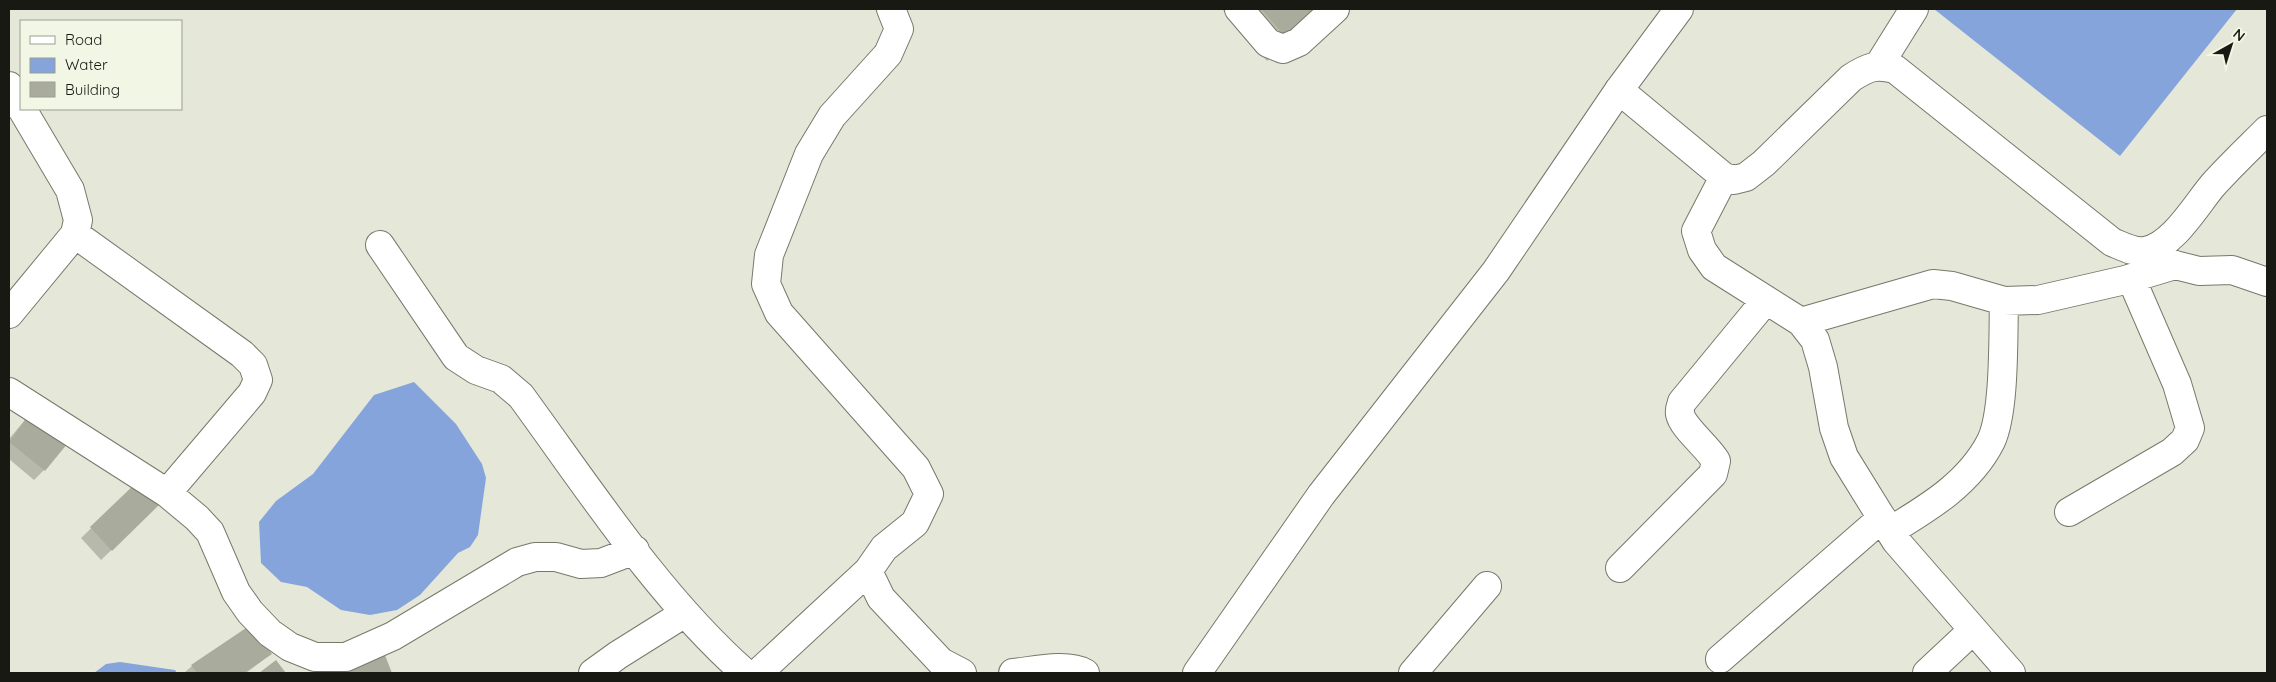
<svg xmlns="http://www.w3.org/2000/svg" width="2276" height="682" viewBox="0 0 2276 682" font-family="Quicksand,sans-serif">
	<rect width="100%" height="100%" fill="#e5e8d8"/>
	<path fill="#85a4db" d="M 1934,9 L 2237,9 L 2120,156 Z
		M 414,382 L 456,424 L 482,464 L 486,478 L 478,535 L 470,547 L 458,553 L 420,595 L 397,610 L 370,615 L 341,610 L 307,587 L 281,582 L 261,563 L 259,522 L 276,501 L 313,474 L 374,395 Z
		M 120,662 L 175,670 L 177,673 L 94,673 L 106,664 Z"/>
	<path fill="#0003" d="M 1222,9 L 1326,9 L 1267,61 Z
		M 30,414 L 44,470 L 34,480 L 9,459 L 9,439 Z
		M 138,483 L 149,514 L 101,560 L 81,538 Z
		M 382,652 L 390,673 L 322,673 Z
		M 271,654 L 246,673 L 184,673 L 192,666 Z"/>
	<path fill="#a9ac9c" d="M 1261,9 L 1325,9 L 1289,41 Z
		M 30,413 L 68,443 L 45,471 L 9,442 Z
		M 138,481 L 160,504 L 112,551 L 90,527 Z
		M 252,624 L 272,654 L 244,673 L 197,673 L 191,665 Z
		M 383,650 L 392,673 L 319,673 Z
		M 276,660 L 286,673 L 259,673 Z"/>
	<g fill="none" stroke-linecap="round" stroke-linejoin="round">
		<g stroke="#76796a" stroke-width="30">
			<path id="minor" d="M 891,9 L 899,29 L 888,54 L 832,116 L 809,154 L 769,255 L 766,284 L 779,313 L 916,468 L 929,494 L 915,523 L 884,548 L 868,571 L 881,598 L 941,662 L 962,673
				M 1239,9 L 1268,43 L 1283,49 L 1299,42 L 1335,9
				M 1879,65 L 1914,9
				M 9,86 L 21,108
				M 1619,90 L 1724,177 L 1734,180 L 1746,177 L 1764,163 L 1851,78 C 1868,67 1875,64 1895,69 L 2112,242 C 2122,246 2134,253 2145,251 C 2173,246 2196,205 2213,185 C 2230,166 2249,148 2267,130
				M 1724,177 L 1696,231 L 1702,250 L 1714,267 L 1801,322 L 1815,340 L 1823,367 L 1834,428 L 1844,457 L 1896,541 L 2011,673
				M 75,234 L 242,354 L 253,365 L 258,380 L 252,393 L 167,493
				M 380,245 L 456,357 L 476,370 L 501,379 L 521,396 C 589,489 659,597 745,673
				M 2158,257 L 2175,265 L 2199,271 L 2232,270 L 2267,282
				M 9,314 L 75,234 L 78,220 L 70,190 L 22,109
				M 1801,322 L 1933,284 L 1952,286 L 2004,301 L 2038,300 L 2125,280 L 2175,265
				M 9,392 L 167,493 L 197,518 L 210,532 L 236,592 L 250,612 L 270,633 L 290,647 L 315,657 L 346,657 L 393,636 L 517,562 L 535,557 L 556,557 L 581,564 L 601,563 L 635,550
				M 2069,512 L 2172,452 L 2185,440 L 2190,428 L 2177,384 L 2131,278
				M 1890,531 C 1928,508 1970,483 1991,441 C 2005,412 2003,336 2004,301
				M 1620,568 L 1713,474 L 1716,461 C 1707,446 1683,428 1680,414 C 1679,410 1681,405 1682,402 L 1766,300
				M 1720,659 L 1882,518
				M 593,673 L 618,655 L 685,613
				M 758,673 L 868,571
				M 1013,673 C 1033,671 1067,663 1085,673
				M 1413,673 L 1487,586
				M 1927,673 L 1973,630"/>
		</g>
		<g stroke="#76796a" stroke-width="30">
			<path id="tertiary" d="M 1197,673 L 1321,495 L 1496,271 L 1619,90 L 1679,9"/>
		</g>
		<use href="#minor" stroke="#fff" stroke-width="28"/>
		<use href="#tertiary" stroke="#fff" stroke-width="28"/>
	</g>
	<rect width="2276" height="682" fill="none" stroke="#181913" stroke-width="20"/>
	<rect x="20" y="20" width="162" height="90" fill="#f2f6e5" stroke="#9b9e91"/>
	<rect x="30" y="36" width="25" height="8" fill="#ffffff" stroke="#9b9e91"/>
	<text x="65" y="45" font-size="15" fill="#181913">Road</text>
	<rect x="30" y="58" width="25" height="15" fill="#85a4db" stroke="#9b9e91"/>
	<text x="65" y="70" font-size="15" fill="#181913">Water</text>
	<rect x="30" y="82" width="25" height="15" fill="#a9ac9c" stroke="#9b9e91"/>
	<text x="65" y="95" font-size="15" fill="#181913">Building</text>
	<g transform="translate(2231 45) rotate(39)" stroke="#f2f6e5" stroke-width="4" paint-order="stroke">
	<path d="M0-4L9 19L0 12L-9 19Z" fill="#181913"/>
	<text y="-8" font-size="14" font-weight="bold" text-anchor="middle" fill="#181913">N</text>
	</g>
</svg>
